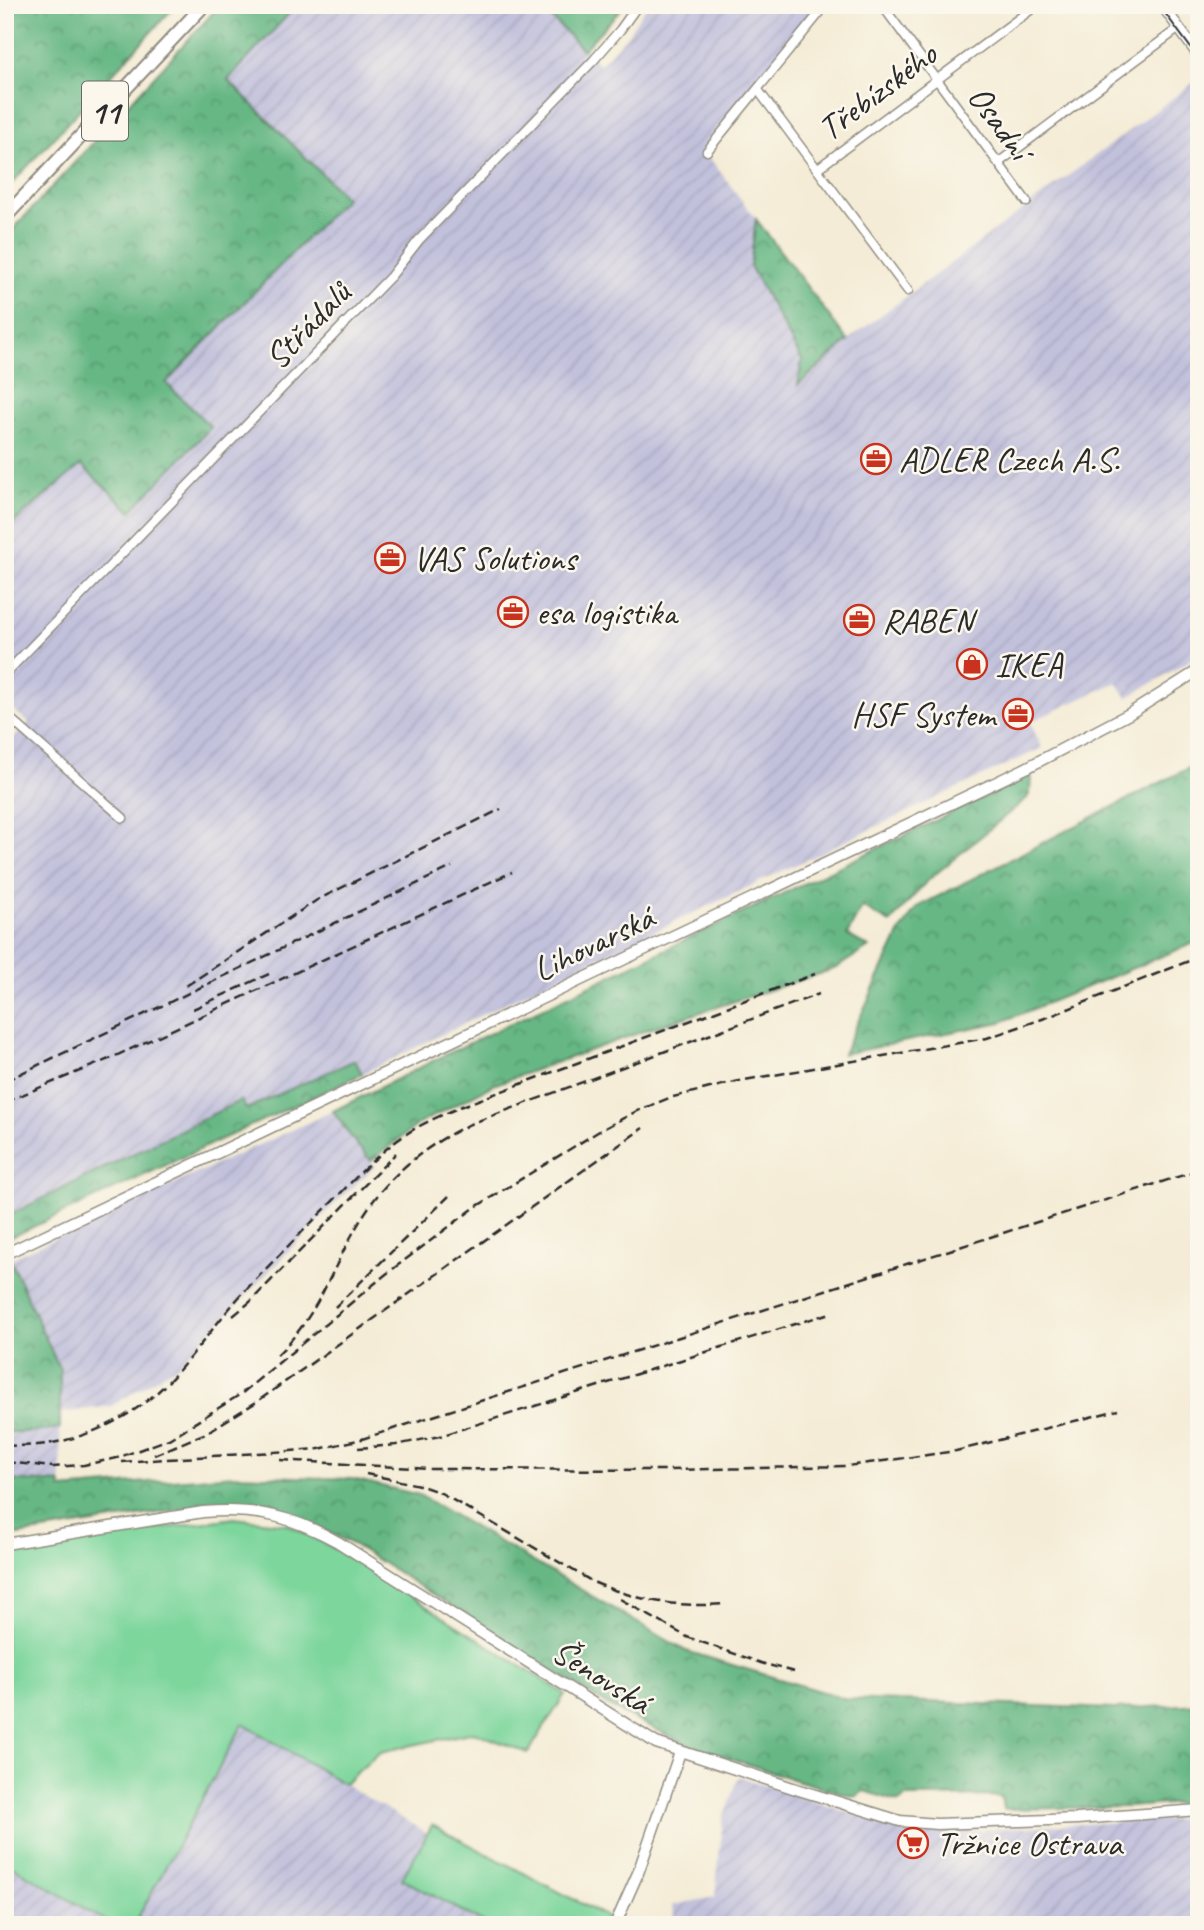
<svg xmlns="http://www.w3.org/2000/svg" width="1204" height="1930" viewBox="0 0 1204 1930" font-family="Caveat,sans-serif">
	<defs>
		<pattern id="industrial-furrows" width="10" height="10" patternUnits="userSpaceOnUse" patternTransform="scale(1.75)"><rect width="10" height="10" fill="#c2c1dc"/><path d="M-1 1l2-2M0 10L10 0M9 11l2-2" fill="none" stroke="#a7a6bd"/></pattern>
		<pattern id="forest-crowns" width="20" height="18" patternUnits="userSpaceOnUse" patternTransform="scale(1.75)"><rect width="20" height="18" fill="#66b784"/><path d="M2 6a3 3 0 1 1 6 0M12 15a3 3 0 1 1 6 0" fill="none" stroke="#54956c"/></pattern>
	</defs>
	<rect width="100%" height="100%" fill="#fbf7ec"/>
	<filter id="ink" filterUnits="userSpaceOnUse"><feTurbulence type="fractalNoise" baseFrequency=".0143" numOctaves="2"/><feDisplacementMap in="SourceGraphic" scale="14" xChannelSelector="R" yChannelSelector="G"/><feConvolveMatrix kernelMatrix="1 2 1 2 8 2 1 2 1" color-interpolation-filters="sRGB"/></filter>
	<filter id="wash" filterUnits="userSpaceOnUse"><feTurbulence type="fractalNoise" baseFrequency=".00686" numOctaves="4" result="noise"/><feDisplacementMap in="SourceGraphic" scale="28" xChannelSelector="R" yChannelSelector="G"/><feGaussianBlur stdDeviation="1.57" result="paint"/><feColorMatrix in="noise" values="0 0 0 0 0 0 0 0 0 0 0 0 0 0 0 0 0 1.4 0 .05"/><feComposite in="paint" operator="in"/></filter>
	<g filter="url(#wash)">
		<rect width="100%" height="100%" fill="#f4ecd6"/>
		<path fill="url(#industrial-furrows)" d="M 297,5 L 539,5 L 600,65 L 628,34 L 647,5 L 818,5 L 702,148 L 848,340 L 1197,80 L 1199,652 L 1187,662 L 1127,698 L 1117,682 L 1030,722 L 1042,748 L 562,975 L 362,1074 L 355,1060 L 246,1110 L 241,1100 L 5,1218 L 5,748 L 29,723 L 5,703 L 5,530 L 82,465 L 131,511 L 211,427 L 166,384 L 346,199 L 228,80 Z
			M 333,1111 L 353,1140 L 375,1166 L 335,1203 L 178,1365 L 111,1406 L 60,1413 L 60,1370 L 10,1259 Z
			M 60,1428 L 61,1483 L 5,1480 L 5,1432 L 34,1432 Z
			M 243,1724 L 427,1833 L 403,1879 L 488,1925 L 134,1925 Z
			M 739,1777 L 880,1823 L 929,1832 L 1199,1818 L 1199,1925 L 675,1925 L 673,1905 L 715,1897 L 723,1818 Z
			M 5,1862 L 113,1925 L 5,1925 Z"/>
		<path fill="#7dd69c" stroke="#548064" stroke-width="2" d="M 234,1518 L 287,1524 L 336,1549 L 565,1694 L 528,1753 L 474,1732 L 380,1752 L 344,1784 L 243,1724 L 134,1925 L 113,1925 L 5,1862 L 5,1551 Z
			M 432,1825 L 607,1917 L 603,1925 L 488,1925 L 402,1879 Z"/>
		<path fill="url(#forest-crowns)" stroke="#487158" stroke-width="2" d="M 25,5 L 176,5 L 5,191 L 5,17 Z
			M 220,5 L 297,5 L 228,80 L 346,198 L 166,383 L 211,427 L 131,511 L 81,465 L 5,530 L 5,238 Z
			M 539,5 L 625,5 L 583,50 Z
			M 756,219 L 848,341 L 798,385 L 802,360 L 750,266 Z
			M 1199,763 L 1199,941 L 1001,1022 L 843,1054 L 899,934 L 917,907 Z
			M 1031,775 L 1030,792 L 1027,798 L 926,882 L 890,923 L 862,907 L 847,935 L 869,947 L 834,969 L 658,1026 L 493,1085 L 420,1123 L 371,1161 L 353,1140 L 333,1111 L 453,1051 Z
			M 355,1060 L 362,1074 L 5,1240 L 5,1217 L 241,1100 L 246,1109 Z
			M 10,1259 L 60,1370 L 60,1428 L 34,1432 L 5,1432 L 5,1261 Z
			M 235,1475 L 353,1479 L 419,1495 L 686,1651 L 846,1699 L 1115,1709 L 1199,1704 L 1199,1802 L 1126,1807 L 1004,1809 L 1001,1796 L 906,1797 L 899,1802 L 864,1791 L 855,1797 L 796,1780 L 686,1744 L 614,1709 L 354,1545 L 278,1508 L 202,1506 L 5,1537 L 5,1480 L 61,1483 L 61,1489 Z"/>
	</g>
	<g filter="url(#ink)">
		<g fill="none" stroke-linecap="round" stroke-linejoin="round">
			<g stroke="#908c80" stroke-width="11">
				<path id="minor" d="M 882,5 L 1027,202
					M 758,90 L 908,291
					M 707,151 L 826,5
					M 998,163 L 1179,28
					M 817,169 L 1037,5
					M 5,674 L 391,276 L 419,240 L 593,61 L 620,30 L 638,5
					M 5,714 L 123,818"/>
			</g>
			<g stroke="#908c80" stroke-width="13">
				<path id="tertiary" d="M 1162,5 L 1199,56
					M 5,1254 L 1026,768 L 1129,714 L 1199,670
					M 5,1544 L 203,1512 C 256,1508 292,1516 338,1542 L 656,1743 L 799,1790 L 900,1821 L 937,1824 L 1077,1819 L 1199,1810
					M 615,1925 L 638,1873 L 680,1752"/>
			</g>
			<g stroke="#908c80" stroke-width="16">
				<path id="primary" d="M 5,217 L 204,5"/>
			</g>
			<use href="#minor" stroke="#fff" stroke-width="8"/>
			<use href="#tertiary" stroke="#fff" stroke-width="10"/>
			<use href="#primary" stroke="#fff" stroke-width="12"/>
			<path stroke="#2b2b2b" stroke-width="2" d="M 1159,5 L 1199,59"/>
			<path stroke="#2b2b2b" stroke-width="2.5" stroke-dasharray="10 5" stroke-linecap="butt" d="M 186,986 L 317,900 L 501,809
				M 193,1009 L 269,974
				M 5,1081 L 452,867
				M 5,1102 L 109,1059 L 512,872
				M 335,1307 L 449,1196
				M 233,1316 L 250,1302 L 396,1153
				M 277,1355 C 319,1314 328,1276 356,1228 C 382,1180 421,1148 470,1124 L 819,994
				M 5,1445 C 62,1451 126,1424 165,1385 C 193,1357 215,1324 241,1295 C 269,1265 298,1236 327,1207 C 352,1182 375,1155 405,1135 C 422,1123 443,1115 462,1106 L 815,974
				M 358,1448 L 396,1445 L 440,1436 L 830,1313
				M 154,1455 L 206,1433 L 258,1401 L 643,1128
				M 280,1460 L 430,1469 L 668,1470 L 847,1466 L 956,1451 L 1118,1410
				M 5,1462 L 53,1467 L 84,1465 L 117,1458 L 169,1439 L 241,1394 L 385,1275 L 474,1208 L 601,1130 L 635,1112 L 669,1098 L 739,1081 L 987,1038 L 1048,1017 L 1199,957
				M 122,1462 L 319,1449 L 362,1439 L 1199,1170
				M 366,1474 L 419,1485 L 441,1493 L 593,1582 C 636,1600 677,1608 723,1604
				M 620,1599 L 687,1637 L 761,1663 L 794,1672
				M 5,1922 L 11,1925"/>
		</g>
	</g>
	<defs>
		<g id="office-ring" transform="scale(1.575)"><circle r="9.5" fill="#fbf7ec" stroke="#c8321e" stroke-width="1.5"/><path d="M-6-3h4V-5.5h4V-3h4V5H-6ZM-1-4.5V-3h2v-1.5ZM-6 0V1H6V0Z" fill="#c8321e"/></g>
		<g id="shop-ring" transform="scale(1.575)"><circle r="9.5" fill="#fbf7ec" stroke="#c8321e" stroke-width="1.5"/><path d="M-5-2.5h2.3a2.7 3.5 0 0 1 5.4 0H5L5.5 6h-11ZM-1.5-2.5h3a1.5 2.3 0 0 0-3 0Z" fill="#c8321e"/></g>
		<g id="supermarket-ring" transform="scale(1.575)"><circle r="9.5" fill="#fbf7ec" stroke="#c8321e" stroke-width="1.5"/><path d="M-6-5.5h2.5l.6 2H6L4.5 2H-2.5L-4.4-4H-6ZM-1.5 3.2a1.3 1.3 0 1 0 .1 0ZM3 3.2a1.3 1.3 0 1 0 .1 0Z" fill="#c8321e"/></g>
	</defs>
	<g fill-rule="evenodd">
		<use href="#office-ring" x="876" y="459"/>
		<use href="#office-ring" x="390" y="558"/>
		<use href="#office-ring" x="513" y="612"/>
		<use href="#office-ring" x="859" y="620"/>
		<use href="#shop-ring" x="972" y="664"/>
		<use href="#office-ring" x="1018" y="714"/>
		<use href="#supermarket-ring" x="913" y="1843"/>
	</g>
	<g text-anchor="middle" stroke-width="5" stroke-linejoin="round" paint-order="stroke">
		<rect fill="#fbf7ec" stroke="#696865" stroke-width="2" x="82" y="81.5" width="46" height="59" rx="5"/>
		<g font-size="33" font-weight="bold" fill="#2b2b2b">
			<text x="105" y="123">11</text>
		</g>
		<g font-size="35" fill="#2b2b2b" stroke="#fbf7ec">
			<text transform="translate(877 91) rotate(-37)" y="12">Třebízského</text>
			<text transform="translate(1000 122) rotate(54)" y="12">Osadní</text>
			<text transform="translate(307 325) rotate(-46)" y="12">Střádalů</text>
			<text transform="translate(593 943) rotate(-26)" y="12">Lihovarská</text>
			<text transform="translate(602 1676) rotate(32)" y="12">Šenovská</text>
		</g>
		<g font-size="35" fill="#2b2b2b" stroke="#fbf7ec" text-anchor="start">
			<text x="899" y="471">ADLER Czech A.S.</text>
			<text x="413" y="570">VAS Solutions</text>
			<text x="536" y="624">esa logistika</text>
			<text x="882" y="632">RABEN</text>
			<text x="995" y="676">IKEA</text>
			<text x="995" y="726" text-anchor="end">HSF System</text>
			<text x="936" y="1855">Tržnice Ostrava</text>
		</g>
	</g>
	<rect width="1204" height="1930" fill="none" stroke="#fbf7ec" stroke-width="28"/>
</svg>
